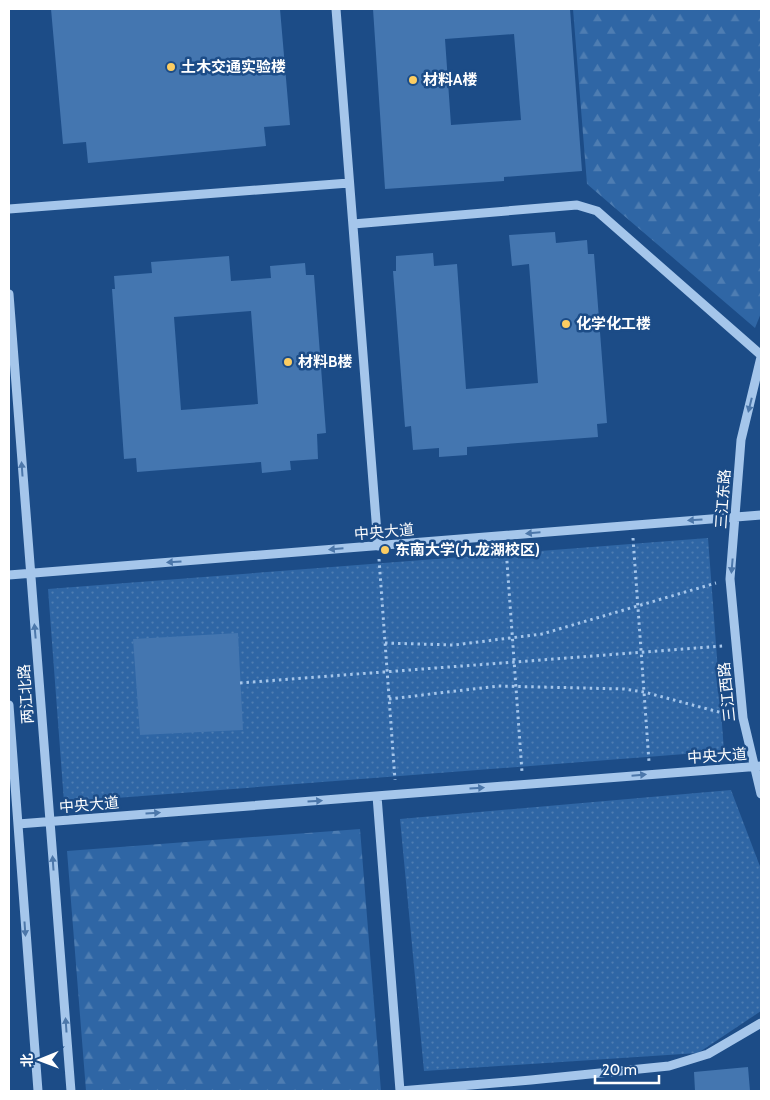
<svg xmlns="http://www.w3.org/2000/svg" width="770" height="1100" viewBox="0 0 770 1100" font-family="Cabin,'Noto Sans SC',sans-serif">
	<defs>
		<pattern id="grass-dots" width="8" height="8" patternUnits="userSpaceOnUse" patternTransform="scale(1.25)"><rect width="8" height="8" fill="#2f66a5"/><path d="M2 2h.1M6 6h.1" fill="none" stroke="#4e7db2" stroke-width="1.8" stroke-linecap="round"/></pattern>
		<pattern id="forest-firs" width="22" height="20" patternUnits="userSpaceOnUse" patternTransform="scale(1.25)"><rect width="22" height="20" fill="#2f66a5"/><path d="M5 1l3.5 6h-7zM16 11l3.5 6h-7z" fill="#4e7db2"/></pattern>
	</defs>
	<rect width="100%" height="100%" fill="#1c4c87"/>
	<path fill="url(#grass-dots)" d="M 708,538 L 724,751 L 64,802 L 48,589 Z
		M 731,790 L 761,869 L 761,1011 L 698,1053 L 424,1071 L 400,819 Z"/>
	<path fill="url(#forest-firs)" d="M 573,9 L 761,9 L 761,313 L 755,328 L 587,184 Z
		M 360,829 L 381,1091 L 86,1091 L 67,851 Z"/>
	<path fill="#4476b0" fill-rule="evenodd" d="M 51,9 L 280,9 L 290,125 L 264,127 L 266,146 L 88,163 L 86,142 L 63,144 Z
		M 373,9 L 570,9 L 582,171 L 504,177 L 504,181 L 385,189 ZM 514,34 L 521,120 L 451,125 L 445,39 Z
		M 555,232 L 556,243 L 587,240 L 588,254 L 594,254 L 607,423 L 597,424 L 598,437 L 467,447 L 467,455 L 439,457 L 439,448 L 413,450 L 411,426 L 405,427 L 393,271 L 396,271 L 396,256 L 433,253 L 434,266 L 457,264 L 466,389 L 538,383 L 529,264 L 512,266 L 509,235 Z
		M 229,256 L 231,281 L 271,278 L 270,266 L 305,263 L 306,275 L 314,275 L 326,433 L 317,434 L 318,459 L 290,461 L 291,470 L 262,473 L 261,462 L 137,472 L 136,458 L 124,459 L 112,289 L 115,289 L 114,276 L 152,273 L 151,262 ZM 251,311 L 258,404 L 181,410 L 174,317 Z
		M 238,633 L 243,730 L 140,735 L 133,639 Z
		M 748,1067 L 750,1091 L 695,1091 L 694,1072 Z"/>
	<g fill="none" stroke-linecap="round" stroke-linejoin="round">
		<path stroke="#a5c6eb" stroke-width="3" stroke-dasharray="2.5 4" stroke-linecap="butt" d="M 633,538 L 649,762
			M 506,548 L 522,772
			M 379,559 L 395,780
			M 385,643 L 454,645 L 542,634 L 716,583
			M 240,683 L 723,646
			M 389,699 L 498,686 L 624,689 L 644,692 L 730,715"/>
		<path stroke="#a5c6eb" stroke-width="9" d="M 336,9 L 378,546
			M 9,209 L 349,183
			M 353,224 L 577,205 L 597,211 L 761,355
			M 9,294 L 71,1091
			M 761,357 L 741,440 L 730,579 L 743,718 L 761,794
			M 9,575 L 761,515
			M 9,705 L 38,1091
			M 377,796 L 400,1091
			M 18,824 L 761,766
			M 400,1091 L 531,1080 L 669,1066 L 708,1054 L 761,1023"/>
	</g>
	<defs><path id="oneway-solid" d="M-6-.8H1V-3.2L6.5 0L1 3.2V.8H-6Z" transform="scale(1.25)"/></defs>
	<g fill="#4c77aa">
		<use href="#oneway-solid" transform="translate(750 405) rotate(104)"/>
		<use href="#oneway-solid" transform="translate(22 469) rotate(-94)"/>
		<use href="#oneway-solid" transform="translate(695 520) rotate(176)"/>
		<use href="#oneway-solid" transform="translate(533 533) rotate(175)"/>
		<use href="#oneway-solid" transform="translate(336 549) rotate(175)"/>
		<use href="#oneway-solid" transform="translate(174 562) rotate(176)"/>
		<use href="#oneway-solid" transform="translate(732 566) rotate(95)"/>
		<use href="#oneway-solid" transform="translate(35 631) rotate(-95)"/>
		<use href="#oneway-solid" transform="translate(639 775) rotate(-5)"/>
		<use href="#oneway-solid" transform="translate(477 788) rotate(-4)"/>
		<use href="#oneway-solid" transform="translate(315 801) rotate(-4)"/>
		<use href="#oneway-solid" transform="translate(153 813) rotate(-4)"/>
		<use href="#oneway-solid" transform="translate(53 863) rotate(-94)"/>
		<use href="#oneway-solid" transform="translate(25 929) rotate(86)"/>
		<use href="#oneway-solid" transform="translate(66 1025) rotate(-94)"/>
	</g>
	<g fill="#fccd62" stroke="#1c4c87" stroke-width="2">
		<circle cx="171" cy="67" r="5"/>
		<circle cx="413" cy="80" r="5"/>
		<circle cx="566" cy="324" r="5"/>
		<circle cx="288" cy="362" r="5"/>
		<circle cx="385" cy="550" r="5"/>
	</g>
	<g text-anchor="middle" stroke-width="5" stroke-linejoin="round" paint-order="stroke">
		<g font-size="15" font-weight="bold" fill="#fff" stroke="#1c4c87" text-anchor="start">
			<text x="181" y="72">土木交通实验楼</text>
			<text x="423" y="85">材料A楼</text>
			<text x="576" y="329">化学化工楼</text>
			<text x="298" y="367">材料B楼</text>
			<text x="395" y="555">东南大学(九龙湖校区)</text>
		</g>
		<g font-size="15" fill="#fff" stroke="#1c4c87">
			<text transform="translate(723 499) rotate(-86)" y="5">三江东路</text>
			<text transform="translate(384 532) rotate(-5)" y="5">中央大道</text>
			<text transform="translate(727 692) rotate(-96)" y="5">三江西路</text>
			<text transform="translate(26 694) rotate(-94)" y="5">两江北路</text>
			<text transform="translate(717 756) rotate(-4)" y="5">中央大道</text>
			<text transform="translate(89 805) rotate(-5)" y="5">中央大道</text>
		</g>
	</g>
	<rect width="770" height="1100" fill="none" stroke="#ffffff" stroke-width="20"/>
	<g transform="translate(40 1060) rotate(269)" stroke="#1c4c87" stroke-width="4" paint-order="stroke">
	<path d="M0-4L9 19L0 12L-9 19Z" fill="#ffffff"/>
	<text y="-8" font-size="14" font-weight="bold" text-anchor="middle" fill="#ffffff">北</text>
	</g>
	<path d="M595 1075v8h64v-8" fill="none" stroke="#ffffff" stroke-width="2.5"/>
	<text x="602" y="1075" font-size="15" fill="#ffffff" stroke="#1c4c87" stroke-width="4" paint-order="stroke">20 m</text>
</svg>
